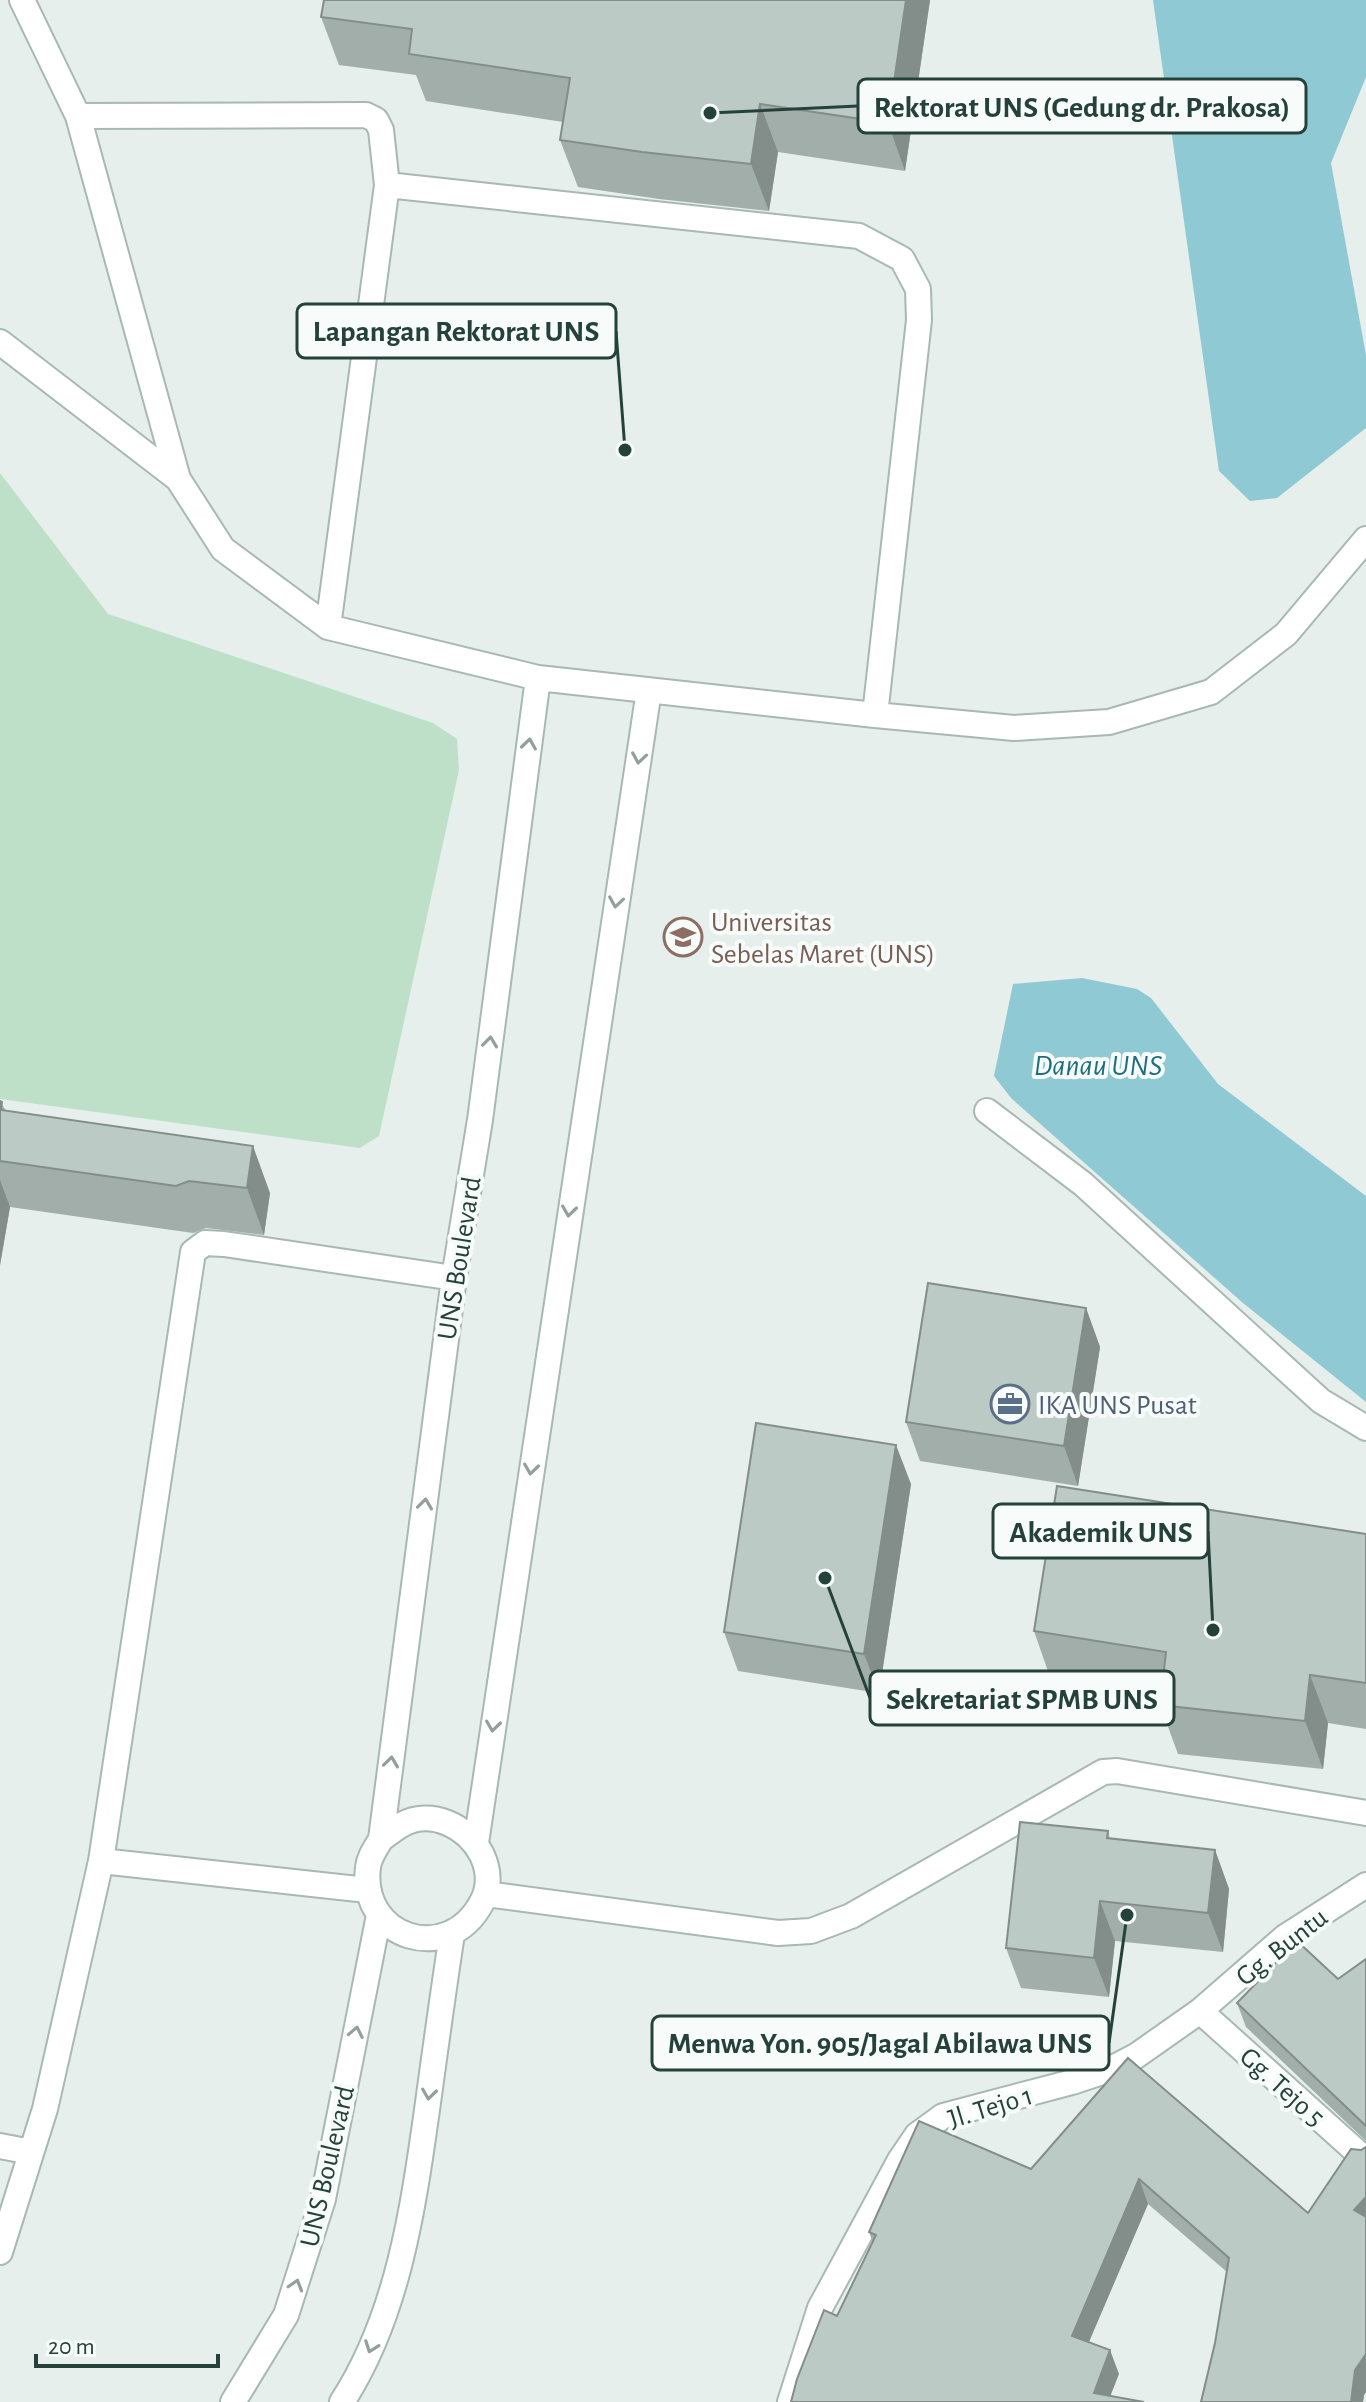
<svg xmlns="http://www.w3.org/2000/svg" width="1366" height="2402" viewBox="0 0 1366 2402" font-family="'Alegreya Sans',sans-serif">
	<rect width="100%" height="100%" fill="#e6efeb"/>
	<path fill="#bfe0c8" d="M 0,473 L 108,614 L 433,723 L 457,739 L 459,770 L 379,1136 L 360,1148 L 0,1099 Z"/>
	<path fill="#8ec9d4" d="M 1153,0 L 1366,0 L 1366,77 L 1331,163 L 1366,355 L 1366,428 L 1277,498 L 1250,501 L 1219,471 Z
		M 1082,978 L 1137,989 L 1151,998 L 1218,1084 L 1366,1196 L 1366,1402 L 1243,1303 L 1011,1098 L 994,1076 L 1013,984 Z"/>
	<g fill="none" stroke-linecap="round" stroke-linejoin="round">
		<g stroke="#a8b8b2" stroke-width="28">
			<path id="service" d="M 22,0 L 78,116 L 178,479 L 223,549 L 328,627 L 538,678 L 875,715 L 1014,728 L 1109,722 L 1211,692 L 1286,634 L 1366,539
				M 78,116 L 366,115 L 376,120 L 381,130 L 387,185 L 328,627
				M 387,185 L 859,236 L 902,259 L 918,289 L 919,320 L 875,715
				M 0,342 L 178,479
				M 381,1839 C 387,1835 394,1829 401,1825 C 431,1808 467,1826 482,1855 C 489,1870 490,1887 482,1902 C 448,1967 359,1938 368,1867 C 369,1857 376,1848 381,1839 L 454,1278 L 480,1120 L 538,678
				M 476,1843 L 649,690
				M 101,1861 L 367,1890
				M 486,1894 L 778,1933 L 811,1931 L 851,1916 L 1103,1772 L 1117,1771 L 1366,1813
				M 0,2146 L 31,2152
				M 0,2252 L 45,2109 L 101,1861 L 193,1252 L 205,1243 L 224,1244 L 454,1278
				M 233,2402 L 286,2315 L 323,2199 L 379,1915
				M 342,2402 C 398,2316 413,2209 427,2110 C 435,2051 443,1993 452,1934"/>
		</g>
		<g stroke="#a8b8b2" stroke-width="28">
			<path id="pedestrian" d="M 987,1111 L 1083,1184 L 1321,1401 L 1366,1428"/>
		</g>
		<g stroke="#a8b8b2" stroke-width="28">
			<path id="minor" d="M 1200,2011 L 1366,2160
				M 790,2402 L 820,2308 L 900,2160 L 917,2135 L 943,2116 L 1072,2082 L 1111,2069 L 1136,2056 L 1200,2011 L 1285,1937 L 1366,1885"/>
		</g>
		<use href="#service" stroke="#fff" stroke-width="24"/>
		<use href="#pedestrian" stroke="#fff" stroke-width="24"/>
		<use href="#minor" stroke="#fff" stroke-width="24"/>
	</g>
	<path fill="#a1aea9" d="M 324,0 L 930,0 L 905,171 L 778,152 L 769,211 L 659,199 L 578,187 L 560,140 L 563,122 L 426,101 L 416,75 L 339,65 L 321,17 Z
		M 0,1101 L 6,1111 L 270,1193 L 264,1235 L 206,1228 L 193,1233 L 10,1207 L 0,1265 Z
		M 1086,1308 L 1100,1347 L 1078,1486 L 920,1461 L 906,1422 Z
		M 911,1484 L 879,1693 L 738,1671 L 724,1632 Z
		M 1366,1534 L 1366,1729 L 1328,1723 L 1323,1769 L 1178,1754 L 1160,1705 L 1161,1697 L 1051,1680 L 1034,1631 Z
		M 1108,1831 L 1110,1839 L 1215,1850 L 1229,1889 L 1223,1952 L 1115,1941 L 1109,1997 L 1021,1988 L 1006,1948 Z
		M 1366,1959 L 1366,2141 L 1246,2027 L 1237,2003 L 1338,1979 Z
		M 1128,2058 L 1308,2213 L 1361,2150 L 1366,2147 L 1366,2392 L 1364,2395 L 1363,2402 L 1201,2402 L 1215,2343 L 1227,2272 L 1148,2204 L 1089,2342 L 1119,2374 L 791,2402 L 837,2316 L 873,2243 L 869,2232 L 1031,2169 Z"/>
	<path fill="#838d89" d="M 906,0 L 930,0 L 905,171 L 888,123 Z
		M 760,104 L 778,152 L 769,211 L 751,164 Z
		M 253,1146 L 270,1193 L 264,1235 L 247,1188 Z
		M 0,1180 L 10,1207 L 0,1265 Z
		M 1086,1308 L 1100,1347 L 1078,1486 L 1064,1446 Z
		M 896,1445 L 911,1484 L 879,1693 L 864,1654 Z
		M 1310,1675 L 1328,1723 L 1323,1769 L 1305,1721 Z
		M 1215,1850 L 1229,1889 L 1223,1952 L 1208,1913 Z
		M 1100,1901 L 1115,1941 L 1109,1997 L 1094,1958 Z
		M 1139,2179 L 1148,2204 L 1081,2360 L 1072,2336 Z
		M 1366,2197 L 1366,2231 L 1354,2210 Z
		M 1110,2350 L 1119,2374 L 1108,2402 L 1094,2393 Z
		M 1366,2354 L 1366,2392 L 1364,2395 L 1363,2402 L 1351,2402 L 1355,2370 Z"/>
	<path fill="#bbcac4" stroke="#838d89" stroke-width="2" d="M 324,0 L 906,0 L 888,123 L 760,104 L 751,164 L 642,152 L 560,140 L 570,78 L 409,54 L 412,29 L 321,17 Z
		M 0,1101 L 2,1102 L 1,1110 L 253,1146 L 247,1188 L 189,1181 L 176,1186 L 0,1161 Z
		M 928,1283 L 1086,1308 L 1064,1446 L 906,1422 Z
		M 756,1423 L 896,1445 L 864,1654 L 724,1632 Z
		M 1057,1486 L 1366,1534 L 1366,1683 L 1310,1675 L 1305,1721 L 1160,1705 L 1166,1652 L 1034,1631 Z
		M 1020,1822 L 1108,1831 L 1107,1838 L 1215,1850 L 1208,1913 L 1100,1901 L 1094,1958 L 1006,1948 Z
		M 1297,1941 L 1338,1979 L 1366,1959 L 1366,2126 L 1237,2003 Z
		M 1128,2058 L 1308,2213 L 1351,2149 L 1361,2150 L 1366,2147 L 1366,2197 L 1354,2210 L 1366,2217 L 1366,2354 L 1355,2370 L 1351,2402 L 1201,2402 L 1215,2343 L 1229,2258 L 1139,2179 L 1072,2336 L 1110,2350 L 1094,2393 L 1144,2402 L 791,2402 L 797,2379 L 824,2310 L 837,2316 L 876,2235 L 869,2232 L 919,2121 L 1031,2169 Z"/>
	<defs><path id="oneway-chevron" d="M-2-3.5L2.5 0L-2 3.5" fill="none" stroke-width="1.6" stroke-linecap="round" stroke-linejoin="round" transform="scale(2)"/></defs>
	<g stroke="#92a09c">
		<use href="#oneway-chevron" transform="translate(529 744) rotate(-82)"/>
		<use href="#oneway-chevron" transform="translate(639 758) rotate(99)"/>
		<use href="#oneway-chevron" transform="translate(616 902) rotate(99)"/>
		<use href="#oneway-chevron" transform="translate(490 1042) rotate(-83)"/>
		<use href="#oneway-chevron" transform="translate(569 1211) rotate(98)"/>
		<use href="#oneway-chevron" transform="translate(531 1469) rotate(98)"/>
		<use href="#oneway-chevron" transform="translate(425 1504) rotate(-83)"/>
		<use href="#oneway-chevron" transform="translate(493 1726) rotate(98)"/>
		<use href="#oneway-chevron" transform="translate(391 1762) rotate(-83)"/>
		<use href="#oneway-chevron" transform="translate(356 2032) rotate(-79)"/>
		<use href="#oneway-chevron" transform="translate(429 2094) rotate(98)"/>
		<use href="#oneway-chevron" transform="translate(296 2285) rotate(-73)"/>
		<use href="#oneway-chevron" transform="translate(371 2347) rotate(110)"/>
	</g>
	<defs>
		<g id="university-ring" transform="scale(2)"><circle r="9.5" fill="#f7fbf9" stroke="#8d6e63" stroke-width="1.5"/><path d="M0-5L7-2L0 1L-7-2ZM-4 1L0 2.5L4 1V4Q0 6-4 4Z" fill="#8d6e63"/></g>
		<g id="office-ring" transform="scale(2)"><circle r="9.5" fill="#f7fbf9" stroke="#5c6f8a" stroke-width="1.5"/><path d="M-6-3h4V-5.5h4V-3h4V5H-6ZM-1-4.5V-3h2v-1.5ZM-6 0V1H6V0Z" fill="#5c6f8a"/></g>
	</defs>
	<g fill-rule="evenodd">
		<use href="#university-ring" x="683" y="937"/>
		<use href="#office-ring" x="1010" y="1404"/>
	</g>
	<g text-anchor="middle" stroke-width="8" stroke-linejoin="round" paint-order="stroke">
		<g font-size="28" fill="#785e54" stroke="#f7fbf9" text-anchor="start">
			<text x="711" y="931">Universitas<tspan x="711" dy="32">Sebelas Maret (UNS)</tspan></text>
		</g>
		<g font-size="28" fill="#24423a" stroke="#f7fbf9">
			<text transform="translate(458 1258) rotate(-81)" y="10">UNS Boulevard</text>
			<text transform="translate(1281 1946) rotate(-38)" y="10">Gg. Buntu</text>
			<text transform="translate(1283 2086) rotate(42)" y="10">Gg. Tejo 5</text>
			<text transform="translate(990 2106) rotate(-17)" y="10">Jl. Tejo 1</text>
			<text transform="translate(326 2166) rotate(-77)" y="10">UNS Boulevard</text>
		</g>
		<g font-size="28" fill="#4e5e75" stroke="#f7fbf9" text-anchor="start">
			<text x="1038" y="1414">IKA UNS Pusat</text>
		</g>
		<g font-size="30" font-style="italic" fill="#1c6f80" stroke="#f7fbf9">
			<text x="1098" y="1075">Danau UNS</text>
		</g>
	</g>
	<path fill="none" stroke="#24423a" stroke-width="3" d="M710 113L858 106M625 450L616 331M1213 1630L1208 1531M825 1578L870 1698M1127 1915L1109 2043"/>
	<g fill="#24423a" stroke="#f7fbf9" stroke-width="3">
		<circle cx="710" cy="113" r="8"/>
		<circle cx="625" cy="450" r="8"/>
		<circle cx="1213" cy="1630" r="8"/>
		<circle cx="825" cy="1578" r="8"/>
		<circle cx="1127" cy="1915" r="8"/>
	</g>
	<g fill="#f7fbf9" stroke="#24423a" stroke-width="3">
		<rect x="858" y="79" width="448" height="54" rx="8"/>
		<rect x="297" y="304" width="319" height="54" rx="8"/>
		<rect x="993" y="1504" width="215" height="54" rx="8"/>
		<rect x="870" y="1671" width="304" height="54" rx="8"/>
		<rect x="652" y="2016" width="457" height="54" rx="8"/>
	</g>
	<g font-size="30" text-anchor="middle" font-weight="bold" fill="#24423a">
		<text x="1082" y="117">Rektorat UNS (Gedung dr. Prakosa)</text>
		<text x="456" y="341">Lapangan Rektorat UNS</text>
		<text x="1101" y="1542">Akademik UNS</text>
		<text x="1022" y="1709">Sekretariat SPMB UNS</text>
		<text x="880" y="2053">Menwa Yon. 905/Jagal Abilawa UNS</text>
	</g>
	<path d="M36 2354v12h182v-12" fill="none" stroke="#24423a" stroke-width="4"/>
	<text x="48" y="2354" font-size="24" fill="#24423a" stroke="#f7fbf9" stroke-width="6" paint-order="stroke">20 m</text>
</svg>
